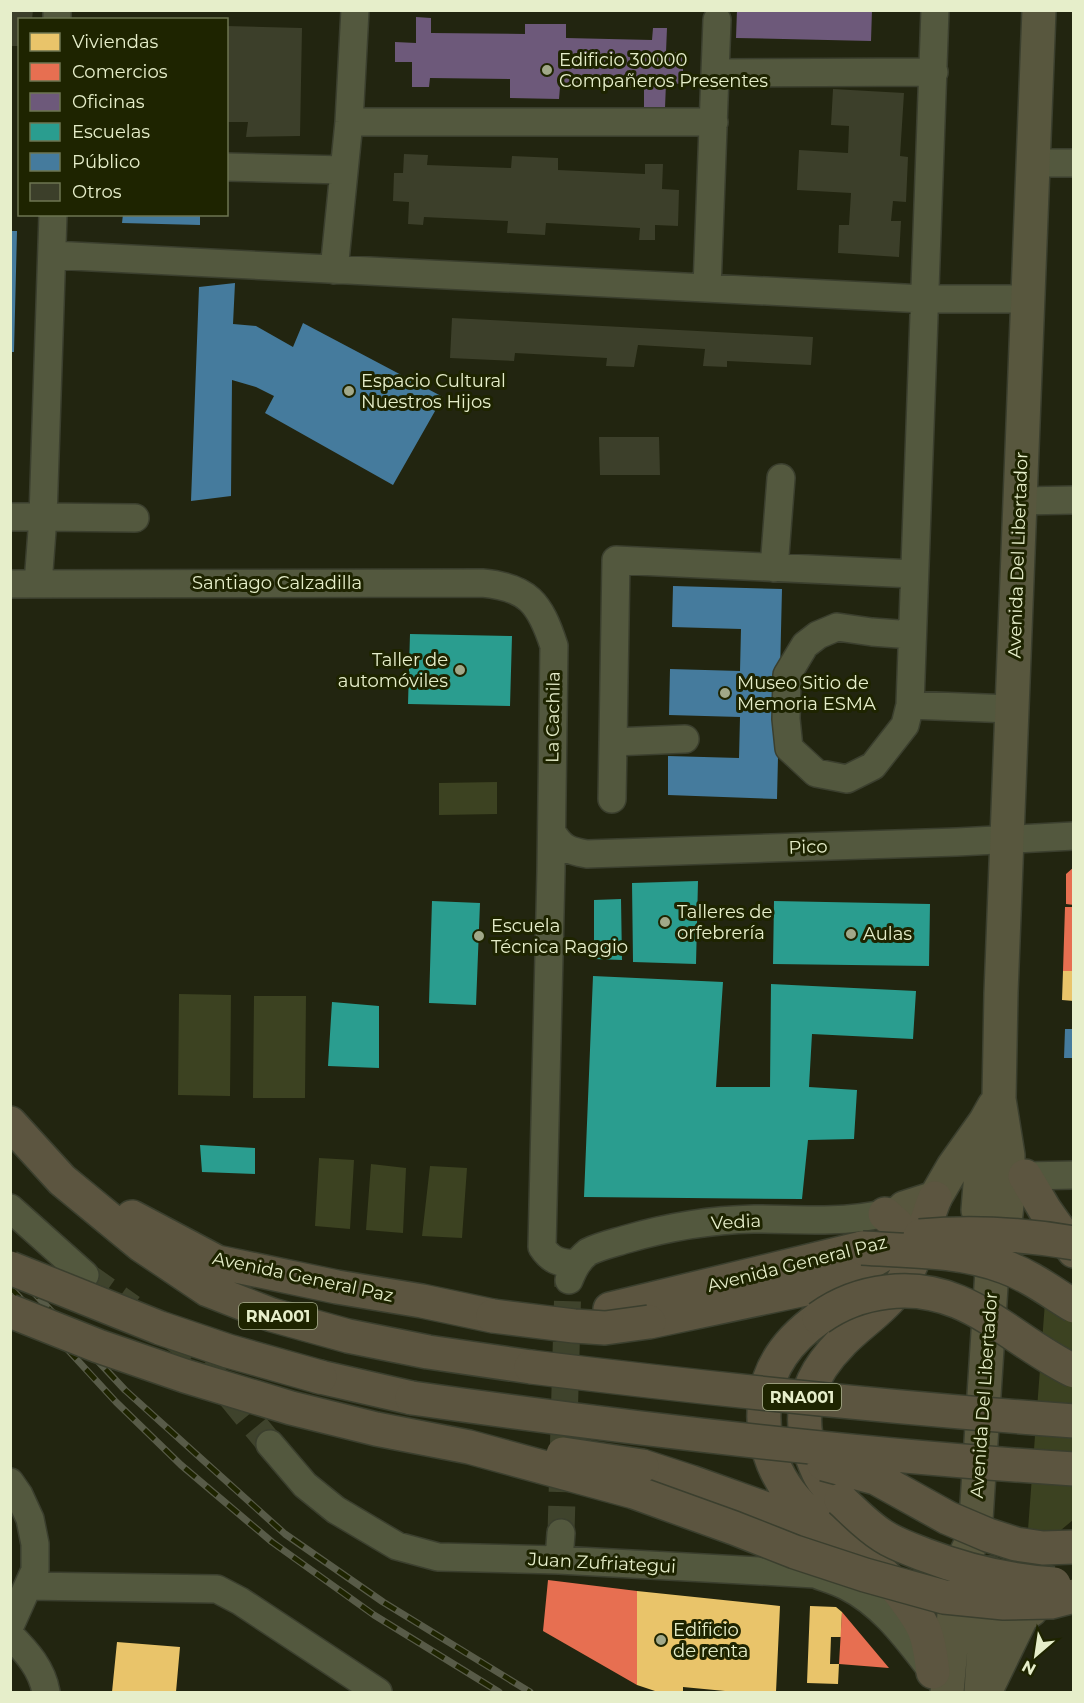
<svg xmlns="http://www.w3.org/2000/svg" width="1084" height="1703" viewBox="0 0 1084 1703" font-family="Montserrat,sans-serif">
	<rect width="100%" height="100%" fill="#222510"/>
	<path fill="#3c4221" d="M 497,782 L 497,814 L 439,815 L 439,783 Z
		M 179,994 L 231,995 L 230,1096 L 178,1095 Z
		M 254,996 L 306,996 L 305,1098 L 253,1098 Z
		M 319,1158 L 354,1160 L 350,1229 L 315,1226 Z
		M 371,1164 L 406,1168 L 403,1233 L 366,1230 Z
		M 430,1166 L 467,1168 L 462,1238 L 422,1236 Z
		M 1045,1302 L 1073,1322 L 1073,1520 L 1055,1535 L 1027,1543 Z"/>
	<path fill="#e9c46a" d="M 1063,971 L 1074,971 L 1074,1001 L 1062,1000 Z
		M 637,1591 L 780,1606 L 776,1692 L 725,1692 L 725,1691 L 683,1687 L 683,1692 L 658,1692 L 637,1685 Z
		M 810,1606 L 836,1607 L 842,1612 L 841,1637 L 831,1637 L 830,1664 L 839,1664 L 838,1684 L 807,1683 Z
		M 117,1642 L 180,1647 L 176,1692 L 112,1692 Z"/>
	<path fill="#e76f51" d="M 1074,867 L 1074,905 L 1066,904 L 1066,874 Z
		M 1065,907 L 1074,907 L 1074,971 L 1063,971 Z
		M 548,1580 L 637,1591 L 637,1685 L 543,1631 Z
		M 842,1612 L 889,1668 L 839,1664 Z"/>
	<path fill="#6d597a" d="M 737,10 L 872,10 L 871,41 L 736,38 Z
		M 416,17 L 431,18 L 431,33 L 525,34 L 525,24 L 566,24 L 566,38 L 652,40 L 653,28 L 667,28 L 666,52 L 683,52 L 683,84 L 666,83 L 665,108 L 644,107 L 644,88 L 560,87 L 559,99 L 510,98 L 510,79 L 430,78 L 429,87 L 412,87 L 412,62 L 395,62 L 395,42 L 416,43 Z"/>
	<path fill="#2a9d8f" d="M 410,634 L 512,636 L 510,706 L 408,704 Z
		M 698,881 L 696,964 L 633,962 L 632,883 Z
		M 621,899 L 622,960 L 594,959 L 594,900 Z
		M 432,901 L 480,903 L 476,1005 L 429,1003 Z
		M 774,901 L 930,904 L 929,966 L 773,964 Z
		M 593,976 L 723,982 L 716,1087 L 770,1087 L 771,984 L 916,991 L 913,1039 L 812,1034 L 809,1087 L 857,1090 L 854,1139 L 808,1140 L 802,1199 L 584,1197 Z
		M 332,1002 L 379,1006 L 379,1068 L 328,1066 Z
		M 200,1145 L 255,1148 L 255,1174 L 202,1172 Z"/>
	<path fill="#457b9d" d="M 123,214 L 200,214 L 200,225 L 122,223 Z
		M 10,231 L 17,231 L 14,352 L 10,352 Z
		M 235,283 L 233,324 L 256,326 L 293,347 L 303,323 L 443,397 L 393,485 L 265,413 L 274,396 L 256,387 L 232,380 L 231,496 L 191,501 L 199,287 Z
		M 673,586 L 782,589 L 777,799 L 668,795 L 668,756 L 739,758 L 740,717 L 669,715 L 670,669 L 740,671 L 741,629 L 672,627 Z
		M 1065,1029 L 1074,1029 L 1074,1058 L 1064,1058 Z"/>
	<path fill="#3c3f2a" d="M 10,10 L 33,10 L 32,20 L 20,20 L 20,46 L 10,46 Z
		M 226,26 L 302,28 L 300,136 L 246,137 L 248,122 L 226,122 Z
		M 833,89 L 904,93 L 900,156 L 908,157 L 906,202 L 893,201 L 891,221 L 901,221 L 899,257 L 838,253 L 839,225 L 849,225 L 851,193 L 797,190 L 799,150 L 848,153 L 849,126 L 831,125 Z
		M 404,154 L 428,155 L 427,165 L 511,168 L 512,156 L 558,158 L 558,170 L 645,174 L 645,164 L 663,164 L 662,189 L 679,190 L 678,226 L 655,225 L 655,240 L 639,240 L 640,228 L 546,223 L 545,235 L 507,233 L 508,221 L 424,217 L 423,225 L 408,224 L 409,202 L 393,201 L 394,173 L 403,173 Z
		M 452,318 L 813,337 L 811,365 L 727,361 L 727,367 L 703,366 L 705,349 L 638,345 L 634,367 L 606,366 L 607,358 L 515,353 L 514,361 L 450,358 Z
		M 599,437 L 659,437 L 660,475 L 600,475 Z"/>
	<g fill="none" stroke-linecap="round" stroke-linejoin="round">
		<path stroke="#3f432c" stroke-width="27" stroke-dasharray="27 14" stroke-linecap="butt" d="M 85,1275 L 132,1308
			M 173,1337 L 195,1353 L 270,1444
			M 561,1533 L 568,1282"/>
		<g stroke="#3b3f2e" stroke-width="30">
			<path id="minor" d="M 935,10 L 910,705 L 1011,709
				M 57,20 L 57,10
				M 716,73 L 934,72
				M 349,122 L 714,122
				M 1033,163 L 1074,163
				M 226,167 L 344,170
				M 52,255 L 924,299 L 1027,299
				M 334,270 L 349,122 L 355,10
				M 707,288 L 717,20
				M 1020,501 L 1074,500
				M 10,517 L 43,517 L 53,214
				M 774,568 L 781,478
				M 10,584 L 482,583 C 528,587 540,603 554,646 L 551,871 L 542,1247 C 551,1261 560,1263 576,1264
				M 38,584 L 43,517 L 135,518
				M 910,705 L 905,725 L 873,766 L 847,779 L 816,773 L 789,748 L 786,719 L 787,675 L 805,645 L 818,635 L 837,627 L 872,632 L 912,635
				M 685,739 L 613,742 L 616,560 L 914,574
				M 612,799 L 613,742
				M 552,832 C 561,848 569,851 587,854 L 957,842 L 1074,836
				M 1025,1176 L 1074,1175
				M 10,1208 L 85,1275
				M 569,1280 C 574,1268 578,1260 588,1252 C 600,1246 614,1243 627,1239 C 668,1227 711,1220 754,1219 C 805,1219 854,1225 904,1208
				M 270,1444 L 305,1485 L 336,1510 L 397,1546 L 438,1557 L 559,1560 L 815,1574 C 825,1578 836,1581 846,1586 C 884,1605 908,1640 933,1672
				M 10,1482 L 19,1495 L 30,1519 L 35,1544 L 35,1570 L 10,1626
				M 559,1560 L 561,1533
				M 28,1586 L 217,1589 L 240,1601 L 378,1692
				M 10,1635 C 27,1652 42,1669 46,1692"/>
		</g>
		<g stroke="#3b3f2e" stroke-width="36">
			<path id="major" d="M 904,1208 L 935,1198 L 953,1167 L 985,1122
				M 993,1255 L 978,1210 L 985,1122 L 994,1106
				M 987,1688 L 1022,1616 L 1031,1610
				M 947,1692 L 958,1570 L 975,1535 L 993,1255 L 1006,1214 L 1008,1195 L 1008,1155 L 999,1099 L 1001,993 L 1039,10
				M 981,1692 L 989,1573"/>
		</g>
		<g stroke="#3b3f2e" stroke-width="36">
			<path id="highway" d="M 10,1123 L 62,1180 L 141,1245 L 208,1290 L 272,1315 L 348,1336 L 428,1352 L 531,1367
				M 1025,1176 L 1045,1210 L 1074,1251
				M 885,1214 L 896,1224 L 899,1244
				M 132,1217 L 217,1262 L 337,1287 L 422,1301 L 493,1316
				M 610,1309 L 862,1248
				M 819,1318 C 791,1338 769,1364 765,1399 C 759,1445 777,1486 812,1516 C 822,1525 834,1533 844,1541 C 864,1556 882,1571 898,1590 C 907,1602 920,1618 925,1632 C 930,1645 931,1659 933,1672
				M 649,1322 L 815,1287 C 848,1277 876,1261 904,1240
				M 320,1377 L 412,1398
				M 642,1466 L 691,1482 L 820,1528
				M 841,1500 C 835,1493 828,1487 822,1479 C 817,1472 814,1462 811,1454 C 795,1410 810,1374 842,1342 C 859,1324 881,1311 896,1291 C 916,1265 923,1228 935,1198"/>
		</g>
		<use href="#minor" stroke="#53583e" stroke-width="27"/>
		<use href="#major" stroke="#58573e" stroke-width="33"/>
		<use href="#highway" stroke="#5c5540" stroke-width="33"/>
		<g stroke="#585b48" stroke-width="7">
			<path id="rail" d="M 10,1267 L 125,1390 L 285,1534 L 383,1602 L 530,1692
				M 10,1287 L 116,1402 L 181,1465 L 272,1542 L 374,1615 L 499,1692"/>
		</g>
		<use href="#rail" stroke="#1e2400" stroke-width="4.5" stroke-dasharray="14" stroke-linecap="butt"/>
		<g stroke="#3b3f2e" stroke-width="36" stroke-linecap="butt">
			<path id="highway-bridge" d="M 920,1236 C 972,1231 1022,1234 1074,1243
				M 862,1248 C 909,1251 960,1250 1005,1267 C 1030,1276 1051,1292 1074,1306
				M 10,1268 L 160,1328 L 228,1351 L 320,1377
				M 10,1311 L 98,1346 L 185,1376 L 291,1408 L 376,1429 L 469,1447 L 634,1492 L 734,1528 L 795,1552 L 865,1575 L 944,1597 L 1004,1603 L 1051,1602 L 1074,1596
				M 493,1316 L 574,1326 L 605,1328 L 649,1322
				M 819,1318 C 840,1303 861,1295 887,1292 C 966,1282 1008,1339 1074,1371
				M 531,1367 C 711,1389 892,1408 1074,1421
				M 412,1398 C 632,1429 852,1455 1074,1469
				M 563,1454 L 642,1466
				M 824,1464 L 876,1478 L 948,1518 L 988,1535 L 1016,1544 L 1043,1548 L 1074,1547
				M 841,1500 C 854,1512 867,1526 883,1536 C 895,1544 910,1549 925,1555 C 967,1571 1009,1581 1054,1584"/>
		</g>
		<use href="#highway-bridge" stroke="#5c5540" stroke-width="33"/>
	</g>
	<g fill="#a1a889" stroke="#1e2400" stroke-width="2">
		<circle cx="547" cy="70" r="6"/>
		<circle cx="349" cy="391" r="6"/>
		<circle cx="460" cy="670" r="6"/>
		<circle cx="725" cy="693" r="6"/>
		<circle cx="665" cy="922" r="6"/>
		<circle cx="851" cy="934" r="6"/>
		<circle cx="479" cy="936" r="6"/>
		<circle cx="661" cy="1640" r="6"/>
	</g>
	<g text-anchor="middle" stroke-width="6" stroke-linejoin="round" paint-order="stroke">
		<g fill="#1e2400" stroke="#aab18d" stroke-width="1.5">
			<rect x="239" y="1303" width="78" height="26" rx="4.5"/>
			<rect x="763" y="1384" width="78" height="26" rx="4.5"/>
		</g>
		<g font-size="16" font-weight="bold" fill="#e6eeca">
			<text x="278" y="1322">RNA001</text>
			<text x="802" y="1403">RNA001</text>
		</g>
		<g font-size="18" fill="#e6eeca" stroke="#1e2400" text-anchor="start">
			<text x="559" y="66">Edificio 30000<tspan x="559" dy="21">Compañeros Presentes</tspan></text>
			<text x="361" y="387">Espacio Cultural<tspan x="361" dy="21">Nuestros Hijos</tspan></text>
			<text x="448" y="666" text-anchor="end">Taller de<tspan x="448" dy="21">automóviles</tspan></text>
			<text x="737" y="689">Museo Sitio de<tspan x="737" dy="21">Memoria ESMA</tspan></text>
			<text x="677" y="918">Talleres de<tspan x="677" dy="21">orfebrería</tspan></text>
			<text x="491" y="932">Escuela<tspan x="491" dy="21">Técnica Raggio</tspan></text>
			<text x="863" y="940">Aulas</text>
			<text x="673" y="1636">Edificio<tspan x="673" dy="21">de renta</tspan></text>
		</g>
		<g font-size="18" fill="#e6eeca" stroke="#1e2400">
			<text transform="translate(1018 555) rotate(-88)" y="6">Avenida Del Libertador</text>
			<text x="277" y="589">Santiago Calzadilla</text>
			<text transform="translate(553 717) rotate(-89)" y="6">La Cachila</text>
			<text transform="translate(808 847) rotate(-2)" y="6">Pico</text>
			<text transform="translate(736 1222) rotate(-3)" y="6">Vedia</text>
			<text transform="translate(797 1264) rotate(-14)" y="6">Avenida General Paz</text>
			<text transform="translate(303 1277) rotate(12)" y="6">Avenida General Paz</text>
			<text transform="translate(984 1395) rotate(-86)" y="6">Avenida Del Libertador</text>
			<text transform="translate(602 1563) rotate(3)" y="6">Juan Zufriategui</text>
		</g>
	</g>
	<rect width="1084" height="1703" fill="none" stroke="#e6eeca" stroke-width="24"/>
	<rect x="18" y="18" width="210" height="198" fill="#1e2400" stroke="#6e7551" stroke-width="1.5"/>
	<rect x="30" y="33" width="30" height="18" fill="#e9c46a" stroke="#6e7551" stroke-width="1.5"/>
	<text x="72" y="48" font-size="18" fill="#e6eeca">Viviendas</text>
	<rect x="30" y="63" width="30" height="18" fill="#e76f51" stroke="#6e7551" stroke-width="1.5"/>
	<text x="72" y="78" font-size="18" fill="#e6eeca">Comercios</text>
	<rect x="30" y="93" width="30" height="18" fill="#6d597a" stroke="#6e7551" stroke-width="1.5"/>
	<text x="72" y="108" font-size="18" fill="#e6eeca">Oficinas</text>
	<rect x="30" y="123" width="30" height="18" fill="#2a9d8f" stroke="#6e7551" stroke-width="1.5"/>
	<text x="72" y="138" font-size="18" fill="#e6eeca">Escuelas</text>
	<rect x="30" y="153" width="30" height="18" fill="#457b9d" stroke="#6e7551" stroke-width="1.5"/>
	<text x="72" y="168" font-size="18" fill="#e6eeca">Público</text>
	<rect x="30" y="183" width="30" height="18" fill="#3c3f2a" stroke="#6e7551" stroke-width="1.5"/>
	<text x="72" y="198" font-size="18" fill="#e6eeca">Otros</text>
	<g transform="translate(1036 1655) rotate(209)" stroke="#1e2400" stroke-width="4.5" paint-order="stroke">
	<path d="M0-4.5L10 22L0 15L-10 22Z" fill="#e6eeca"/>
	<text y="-9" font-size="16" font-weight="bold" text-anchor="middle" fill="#e6eeca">N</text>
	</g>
</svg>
